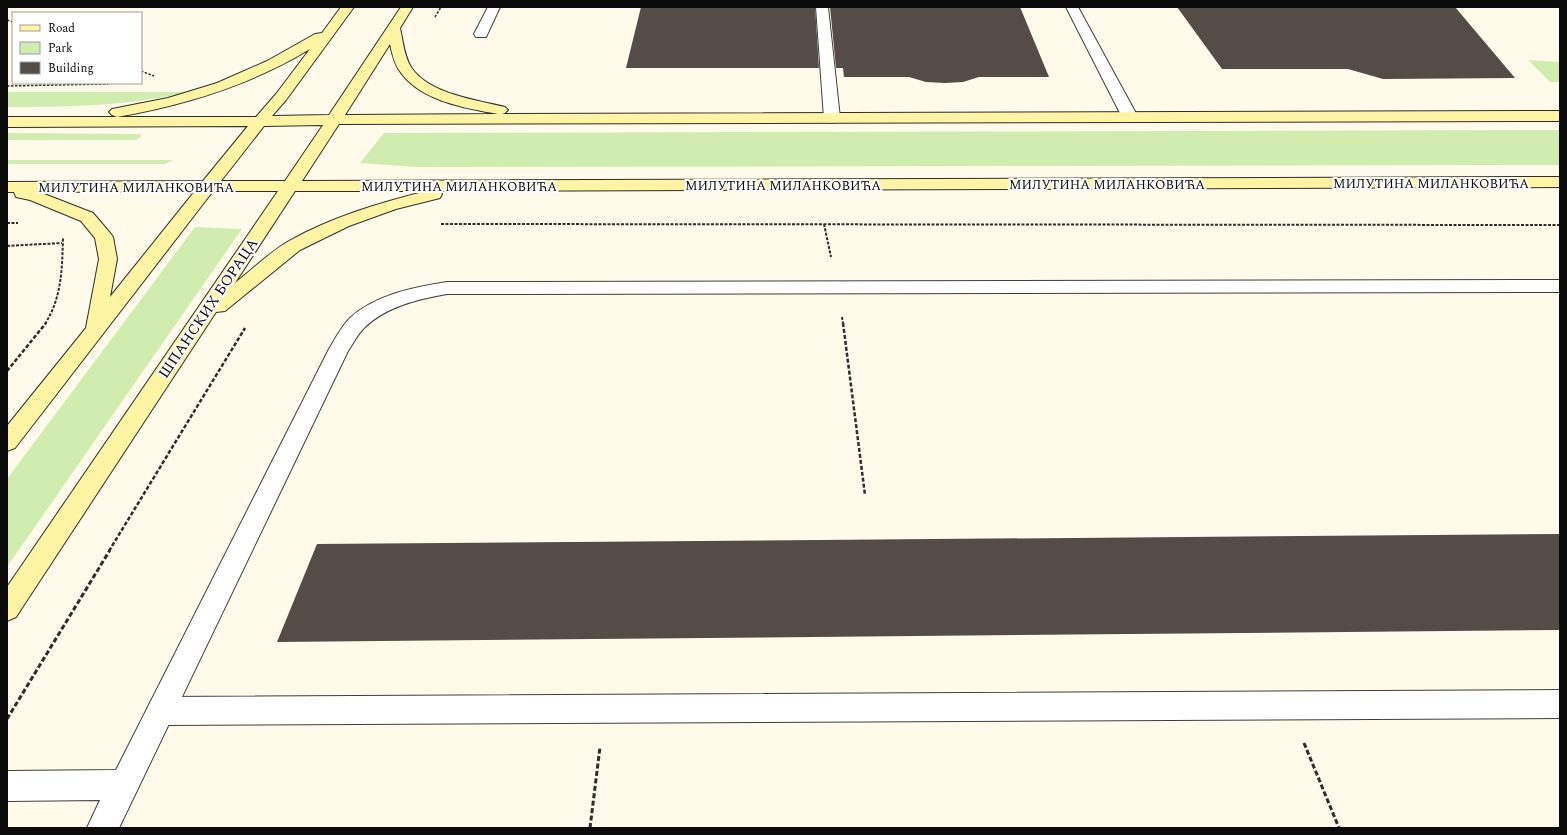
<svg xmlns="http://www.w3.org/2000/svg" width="1567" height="835" viewBox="0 0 1567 835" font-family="Spectral,serif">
	<rect width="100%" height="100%" fill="#fffae9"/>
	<path fill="#d0edaf" d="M 1528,60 L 1560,62 L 1560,82 L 1550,82 Z
		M 7,92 L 188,92 C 128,106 68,107 7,107 Z
		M 1560,130 L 1560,165 L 417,167 L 360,163 L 384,133 Z
		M 7,133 L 139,134 L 142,136 L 136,140 L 7,140 Z
		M 7,160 L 173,160 L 165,164 L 7,164 Z
		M 195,227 L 242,229 L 7,567 L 7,479 Z"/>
	<path fill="#544c46" d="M 641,7 L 815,7 L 819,68 L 626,68 Z
		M 830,7 L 1020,7 L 1049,77 L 979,77 L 963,82 L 945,83 L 926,82 L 909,77 L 844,77 L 843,68 L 836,68 Z
		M 1177,7 L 1455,7 L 1515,78 L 1383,79 L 1348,69 L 1222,69 Z
		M 1560,534 L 1560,630 L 277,642 L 317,544 Z"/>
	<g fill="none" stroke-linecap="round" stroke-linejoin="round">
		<g stroke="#3e3e3e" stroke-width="2">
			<path id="lane" d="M 488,7 L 500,7 L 486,37 L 476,37 L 474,34 Z
				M 816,7 L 828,7 L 840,118 L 837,121 L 832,123 L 827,121 L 824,118 Z
				M 1560,690 L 1560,718 L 161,725 L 151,721 L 147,711 L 151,701 L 161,697 Z"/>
		</g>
		<g stroke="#3e3e3e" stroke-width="2">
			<path id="street" d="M 1066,7 L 1078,7 L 1138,117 L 1135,120 L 1130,122 L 1125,120 L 1122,117 Z
				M 1560,280 L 1560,292 L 447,294 C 418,299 385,307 364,328 C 357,335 353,344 348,351 L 119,828 L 87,828 L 100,800 L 7,801 L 7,771 L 116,770 L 329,349 C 335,339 341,327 350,318 C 375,295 414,287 447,282 Z"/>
		</g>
		<g stroke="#2d2d2d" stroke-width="2">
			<path id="secondary" d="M 341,7 L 354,7 L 286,100 L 272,116 L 329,115 L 401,7 L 413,7 L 400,28 C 403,41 404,56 411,67 C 428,94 477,100 505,107 L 508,110 L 505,113 L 502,114 L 1560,111 L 1560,121 L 339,124 L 302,181 L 1560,177 L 1560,187 L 440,191 L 442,194 L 440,198 L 396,209 L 349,226 L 300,250 L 225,311 L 216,312 L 16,617 L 7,621 L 7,587 L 278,191 L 213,191 L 15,448 L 7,451 L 7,426 L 86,328 L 99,259 L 95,238 L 81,221 L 30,200 L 16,197 L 14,192 L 7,192 L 7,182 L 203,181 L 248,126 L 7,127 L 7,117 L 256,117 L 276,94 L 310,49 C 251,85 185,105 117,117 L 112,115 L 109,112 L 112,109 L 168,98 L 217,83 L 267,61 L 315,34 L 322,33 ZM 390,44 C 392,53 394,63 399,70 C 419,101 465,108 498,114 L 345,115 ZM 323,125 L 285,181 L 221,181 L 264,126 ZM 195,191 L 110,297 L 117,259 L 113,237 L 110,233 L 93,213 L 39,192 ZM 295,191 L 427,191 C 379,203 332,217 289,241 C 271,251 252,270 235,283 Z"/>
		</g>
		<path stroke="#2d2d2d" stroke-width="1.5" stroke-dasharray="2.5 1.5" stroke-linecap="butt" d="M 435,17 L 441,7
			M 7,20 L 13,22
			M 141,71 L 154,76
			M 7,86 L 108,84"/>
		<path stroke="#2d2d2d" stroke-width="2" stroke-dasharray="3 1.5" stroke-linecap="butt" d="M 7,223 L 18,223
			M 441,224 L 1560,225
			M 824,224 L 831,257
			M 7,246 L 62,243
			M 842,317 L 843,324
			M 45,324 C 62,297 62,269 63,238"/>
		<path stroke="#2d2d2d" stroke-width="2.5" stroke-dasharray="4 2" stroke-linecap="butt" d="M 843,323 L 865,495
			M 7,371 L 46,323
			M 109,551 L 245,328"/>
		<path stroke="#2d2d2d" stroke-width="3" stroke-dasharray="5 2.5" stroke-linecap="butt" d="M 7,719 L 110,550
			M 1304,743 L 1339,828
			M 590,828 L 600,747"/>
		<use href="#lane" fill="#fff" fill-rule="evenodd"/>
		<use href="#street" fill="#fff" fill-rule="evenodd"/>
		<use href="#secondary" fill="#fff4a4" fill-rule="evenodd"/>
	</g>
	<g text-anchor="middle" stroke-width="4" stroke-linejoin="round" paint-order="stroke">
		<g font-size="13" fill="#0b0b0b" stroke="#fff">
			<text x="1431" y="188">МИЛУТИНА МИЛАНКОВИЋА</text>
			<text x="1107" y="189">МИЛУТИНА МИЛАНКОВИЋА</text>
			<text x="783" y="190">МИЛУТИНА МИЛАНКОВИЋА</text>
			<text x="459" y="191">МИЛУТИНА МИЛАНКОВИЋА</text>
			<text x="136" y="192">МИЛУТИНА МИЛАНКОВИЋА</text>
		</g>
		<g font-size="15" fill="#0b0b0b" stroke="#fff">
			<text transform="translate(208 308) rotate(-56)" y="5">ШПАНСКИХ БОРАЦА</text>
		</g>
	</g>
	<rect width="1567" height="835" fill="none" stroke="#0b0b0b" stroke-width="16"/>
	<rect x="12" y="12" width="130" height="72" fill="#ffffff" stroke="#9d9d9d"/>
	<rect x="20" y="25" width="20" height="6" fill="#fff4a4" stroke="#9d9d9d"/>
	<text x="48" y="32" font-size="12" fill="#0b0b0b">Road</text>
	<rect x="20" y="42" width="20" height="12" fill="#d0edaf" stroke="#9d9d9d"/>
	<text x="48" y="52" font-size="12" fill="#0b0b0b">Park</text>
	<rect x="20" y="62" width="20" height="12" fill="#544c46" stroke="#9d9d9d"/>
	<text x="48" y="72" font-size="12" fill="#0b0b0b">Building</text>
</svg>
